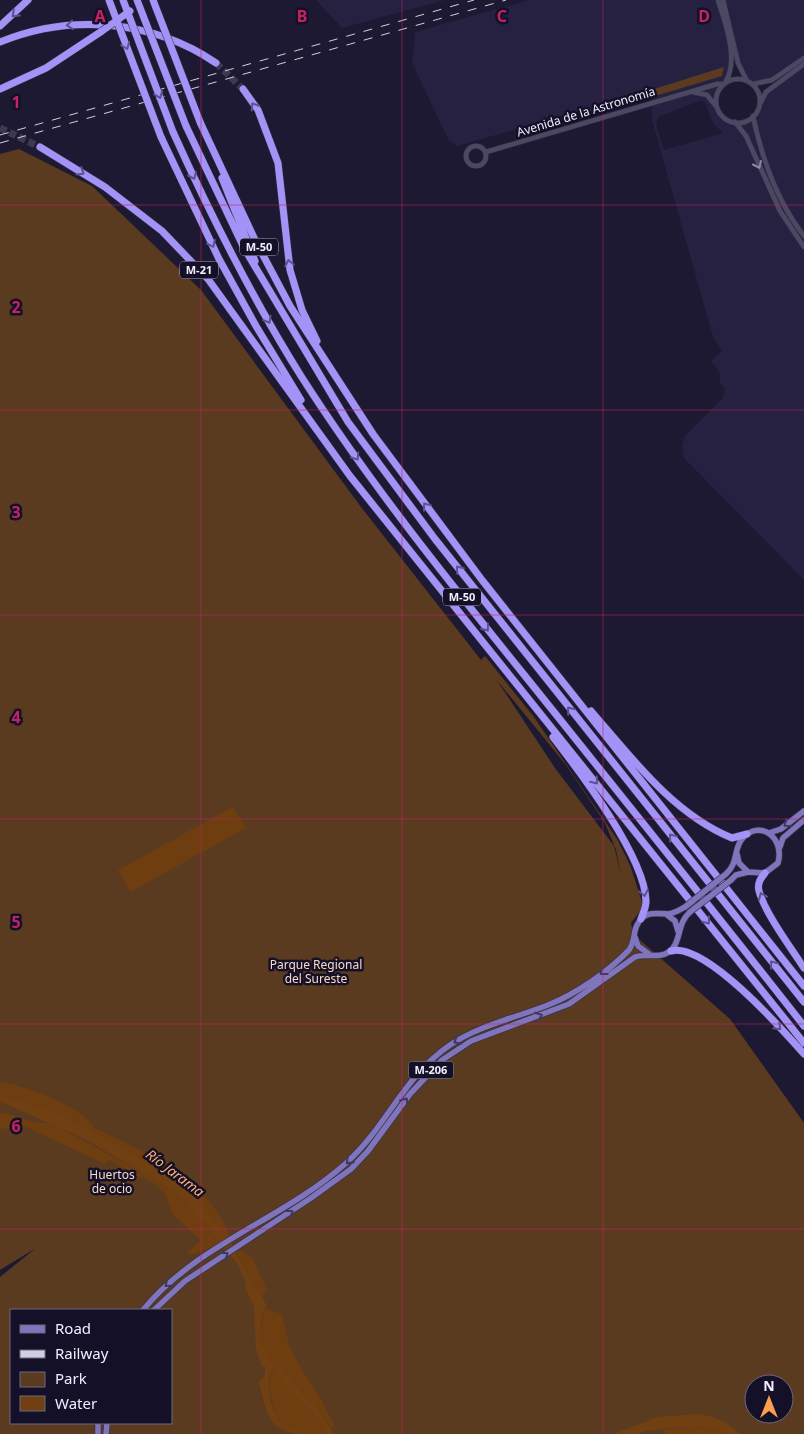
<svg xmlns="http://www.w3.org/2000/svg" width="804" height="1434" viewBox="0 0 804 1434" font-family="'Noto Sans',sans-serif">
	<rect width="100%" height="100%" fill="#1d1932"/>
	<path fill="#262140" fill-rule="evenodd" d="M 316,0 L 445,0 L 342,28 Z
		M 529,0 L 718,0 L 727,31 L 731,66 L 725,82 L 717,93 L 716,105 L 722,116 L 735,122 L 747,121 L 753,116 L 766,92 L 804,64 L 804,580 L 684,458 L 682,446 L 685,436 L 723,398 L 725,389 L 720,383 L 720,373 L 711,361 L 722,351 L 713,337 L 652,120 L 651,91 L 457,146 L 449,141 L 412,63 L 415,32 ZM 702,100 L 705,102 L 713,123 L 723,133 L 664,150 L 656,125 L 658,117 Z
		M 723,0 L 804,0 L 804,58 L 772,80 L 753,84 L 747,81 L 741,72 Z"/>
	<path fill="#5b3b20" fill-rule="evenodd" d="M 724,67 L 722,76 L 568,122 L 562,122 L 559,119 Z
		M 19,149 L 92,186 L 201,290 L 361,507 L 481,660 L 485,656 L 534,717 L 617,839 L 630,865 L 642,902 L 642,909 L 631,923 L 633,934 L 730,1019 L 804,1123 L 804,1434 L 0,1434 L 0,1277 L 36,1248 L 0,1270 L 0,154 ZM 496,679 L 566,765 L 605,823 L 616,850 L 621,875 L 614,846 L 555,768 ZM 11,1310 L 171,1310 L 171,1423 L 11,1423 ZM 754,1384 L 784,1384 L 784,1414 L 754,1414 Z"/>
	<path fill="#6e3e10" d="M 233,807 L 246,828 L 130,892 L 118,870 Z
		M 0,1082 C 21,1084 86,1108 94,1128 C 145,1151 209,1180 230,1236 L 228,1239 L 185,1185 L 127,1150 L 55,1111 L 41,1109 L 0,1094 Z
		M 5,1113 L 35,1123 L 51,1123 L 157,1181 L 181,1197 L 198,1219 L 207,1222 L 210,1232 L 220,1244 L 190,1255 L 187,1253 L 201,1240 L 173,1215 L 165,1194 L 157,1186 L 142,1177 L 138,1180 L 136,1175 L 109,1160 L 105,1164 L 26,1127 L 0,1129 L 0,1114 Z
		M 241,1250 L 253,1259 L 267,1290 L 262,1296 L 258,1293 L 237,1253 Z
		M 265,1308 L 281,1314 C 286,1326 286,1339 292,1351 C 304,1376 323,1399 334,1425 L 332,1429 C 319,1407 301,1391 284,1373 C 279,1369 272,1367 268,1362 C 259,1347 260,1324 265,1308 Z
		M 272,1370 C 290,1390 316,1410 327,1434 L 305,1434 L 283,1423 L 276,1416 L 269,1387 Z
		M 689,1426 L 714,1427 L 723,1434 L 667,1434 L 662,1430 Z"/>
	<path fill="#704013" d="M 0,1094 L 41,1109 L 55,1111 L 127,1150 L 185,1185 L 230,1241 L 258,1293 L 262,1296 L 266,1305 L 261,1319 L 261,1339 L 268,1362 L 282,1371 L 316,1406 L 334,1434 L 327,1434 C 316,1410 290,1391 272,1370 C 265,1383 270,1414 283,1423 C 290,1428 299,1428 305,1434 C 269,1434 266,1412 259,1382 L 265,1375 L 265,1367 L 261,1365 L 256,1349 L 254,1305 L 247,1292 L 245,1280 L 237,1263 L 210,1232 L 207,1222 L 198,1219 L 181,1197 L 157,1181 L 85,1139 L 0,1101 Z
		M 699,1414 C 717,1417 727,1422 740,1434 L 723,1434 L 714,1427 L 689,1426 L 645,1431 L 638,1434 L 614,1434 L 658,1417 Z"/>
	<g fill="none" stroke-linecap="round" stroke-linejoin="round">
		<path stroke="#3d3951" stroke-width="7" stroke-dasharray="7 3.5" stroke-linecap="butt" d="M 216,63 L 243,89
			M 0,128 L 40,147"/>
		<g stroke="#373347" stroke-width="5.5">
			<path id="minor" d="M 718,0 C 725,22 739,59 726,81
				M 723,0 L 738,63 L 746,79
				M716 101a22 22 0 1 1 44 0a22 22 0 1 1-44 0Z
				M 753,84 L 772,80 L 804,58
				M 693,92 L 707,95 L 715,105
				M 761,102 L 766,92 L 804,64
				M 753,116 C 762,159 777,201 804,236
				M 735,122 L 746,136 L 780,211 L 804,247
				M466 156a10 10 0 1 1 20 0a10 10 0 1 1-20 0Z
				M 486,152 L 717,84 L 722,84"/>
		</g>
		<g stroke="#373347" stroke-width="7">
			<path id="major" d="M 769,833 L 781,829 L 804,811
				M 780,847 L 783,838 L 804,820
				M 726,874 C 739,862 733,850 742,839 C 760,818 785,838 778,863 L 765,873 L 748,872 L 739,863 L 737,854
				M 731,880 L 736,875 L 748,872
				M 666,914 L 675,921 L 678,931
				M 635,937 L 638,946 L 649,954
				M 143,1310 C 196,1245 283,1219 345,1164 C 386,1128 403,1077 450,1045 C 480,1025 515,1018 548,1005 C 576,994 608,972 629,950 C 635,942 633,933 637,925 C 644,911 655,913 667,914 C 674,914 679,910 685,907
				M 154,1310 L 185,1281 L 311,1198 L 351,1169 L 368,1151 L 410,1094 L 442,1060 L 471,1041 L 569,1004 L 635,957 C 645,953 656,958 665,954 C 683,946 675,925 690,912
				M 98,1434 L 98,1423
				M 106,1434 L 107,1423"/>
		</g>
		<g stroke="#373347" stroke-width="8">
			<path id="highway" d="M 0,26 L 28,0
				M 0,42 C 71,13 153,20 216,63
				M 0,89 L 46,68 L 102,31
				M 243,89 L 258,110 L 278,163 L 290,270 L 302,310 L 317,341
				M 200,122 L 256,242 L 290,306 L 373,434 L 482,580 L 804,986
				M 186,126 L 244,248 L 348,422 L 435,539 L 804,1002
				M 173,132 C 211,216 252,298 301,376 C 382,503 480,619 574,737 C 651,833 728,929 804,1026
				M 161,137 L 219,259 L 256,326 L 301,400
				M 40,147 L 105,187 L 162,231 L 208,279 L 350,476 L 804,1043
				M 222,178 L 255,261
				M 591,711 C 631,757 673,814 732,838 L 747,834
				M 553,737 C 580,772 645,857 646,901 C 646,908 643,913 641,919
				M 765,873 C 761,878 757,883 759,891 C 765,913 791,948 804,968
				M 671,951 C 705,942 782,1029 804,1054"/>
		</g>
		<use href="#minor" stroke="#4b4864" stroke-width="4.5"/>
		<use href="#major" stroke="#8075bc" stroke-width="5.5"/>
		<use href="#highway" stroke="#a393f7" stroke-width="7"/>
		<path stroke="#d2d0e0" stroke-width="1" stroke-dasharray="9 9" stroke-linecap="butt" d="M 0,135 L 474,0
			M 0,143 L 506,0"/>
		<g stroke="#373347" stroke-width="7" stroke-linecap="butt">
			<path id="major-bridge" d="M 685,907 L 726,874
				M 690,912 L 731,880"/>
		</g>
		<g stroke="#373347" stroke-width="8" stroke-linecap="butt">
			<path id="highway-bridge" d="M 109,0 L 161,137
				M 123,0 L 173,132
				M 137,0 L 186,126
				M 153,0 L 200,122
				M 102,31 L 130,11"/>
		</g>
		<use href="#major-bridge" stroke="#8075bc" stroke-width="5.5"/>
		<use href="#highway-bridge" stroke="#a393f7" stroke-width="7"/>
	</g>
	<defs><path id="oneway-chevron" d="M-2-3.5L2.5 0L-2 3.5" fill="none" stroke-width="1.6" stroke-linecap="round" stroke-linejoin="round" transform="scale(1.25)"/></defs>
	<g stroke="#5c5290">
		<use href="#oneway-chevron" transform="translate(15 14) rotate(137)"/>
		<use href="#oneway-chevron" transform="translate(70 25) rotate(174)"/>
		<use href="#oneway-chevron" transform="translate(126 46) rotate(69)"/>
		<use href="#oneway-chevron" transform="translate(159 95) rotate(69)"/>
		<use href="#oneway-chevron" transform="translate(254 106) rotate(-123)"/>
		<use href="#oneway-chevron" transform="translate(81 172) rotate(32)"/>
		<use href="#oneway-chevron" transform="translate(193 176) rotate(66)"/>
		<use href="#oneway-chevron" transform="translate(212 244) rotate(64)"/>
		<use href="#oneway-chevron" transform="translate(289 263) rotate(-101)"/>
		<use href="#oneway-chevron" transform="translate(268 320) rotate(60)"/>
		<use href="#oneway-chevron" transform="translate(356 457) rotate(55)"/>
		<use href="#oneway-chevron" transform="translate(426 506) rotate(-127)"/>
		<use href="#oneway-chevron" transform="translate(459 569) rotate(-129)"/>
		<use href="#oneway-chevron" transform="translate(486 628) rotate(52)"/>
		<use href="#oneway-chevron" transform="translate(570 710) rotate(-129)"/>
		<use href="#oneway-chevron" transform="translate(595 781) rotate(51)"/>
		<use href="#oneway-chevron" transform="translate(672 837) rotate(-129)"/>
		<use href="#oneway-chevron" transform="translate(644 893) rotate(78)"/>
		<use href="#oneway-chevron" transform="translate(762 896) rotate(-113)"/>
		<use href="#oneway-chevron" transform="translate(707 921) rotate(51)"/>
		<use href="#oneway-chevron" transform="translate(773 964) rotate(-129)"/>
		<use href="#oneway-chevron" transform="translate(778 1027) rotate(45)"/>
	</g>
	<use stroke="#8d8ba2" href="#oneway-chevron" transform="translate(758 165) rotate(66)"/>
	<g stroke="#3f3863">
		<use href="#oneway-chevron" transform="translate(787 824) rotate(144)"/>
		<use href="#oneway-chevron" transform="translate(603 972) rotate(143)"/>
		<use href="#oneway-chevron" transform="translate(539 1016) rotate(-20)"/>
		<use href="#oneway-chevron" transform="translate(457 1041) rotate(149)"/>
		<use href="#oneway-chevron" transform="translate(405 1101) rotate(-55)"/>
		<use href="#oneway-chevron" transform="translate(349 1161) rotate(135)"/>
		<use href="#oneway-chevron" transform="translate(290 1213) rotate(-34)"/>
		<use href="#oneway-chevron" transform="translate(225 1255) rotate(-33)"/>
		<use href="#oneway-chevron" transform="translate(168 1284) rotate(141)"/>
	</g>
	<path fill="none" stroke="#c42363" stroke-width="1" stroke-opacity="0.55" d="M 201,0 L 201,1434M 402,0 L 402,1434M 603,0 L 603,1434M 0,205 L 804,205M 0,410 L 804,410M 0,615 L 804,615M 0,819 L 804,819M 0,1024 L 804,1024M 0,1229 L 804,1229"/>
	<g text-anchor="middle" stroke-width="5" stroke-linejoin="round" paint-order="stroke">
		<g fill="#141028" stroke="#afacbe" stroke-width="1">
			<rect x="240" y="238.5" width="38" height="17" rx="4"/>
			<rect x="180" y="261.5" width="38" height="17" rx="4"/>
			<rect x="443" y="588.5" width="38" height="17" rx="4"/>
			<rect x="408.5" y="1061.5" width="45" height="17" rx="4"/>
		</g>
		<g font-size="11" font-weight="bold" fill="#f1effe">
			<text x="259" y="251">M-50</text>
			<text x="199" y="274">M-21</text>
			<text x="462" y="601">M-50</text>
			<text x="431" y="1074">M-206</text>
		</g>
		<g font-size="12" fill="#f1effe" stroke="#141028">
			<text transform="translate(586 112) rotate(-17)" y="4">Avenida de la Astronomía</text>
		</g>
		<g font-size="12" fill="#f8d9c2" stroke="#141028">
			<text x="316" y="969">Parque Regional<tspan x="316" dy="14">del Sureste</tspan></text>
			<text x="112" y="1179">Huertos<tspan x="112" dy="14">de ocio</tspan></text>
		</g>
		<g font-size="14" font-style="italic" fill="#fdb174" stroke="#141028">
			<text transform="translate(175 1173) rotate(37)" y="5">Río Jarama</text>
		</g>
	</g>
	<g font-size="16" text-anchor="middle" font-weight="bold" fill="#c42363" stroke="#141028" stroke-width="5" stroke-linejoin="round" paint-order="stroke">
		<text x="100" y="22">A</text>
		<text x="302" y="22">B</text>
		<text x="502" y="22">C</text>
		<text x="704" y="22">D</text>
		<text x="16" y="108">1</text>
		<text x="16" y="313">2</text>
		<text x="16" y="518">3</text>
		<text x="16" y="723">4</text>
		<text x="16" y="928">5</text>
		<text x="16" y="1132">6</text>
	</g>
	<rect x="10" y="1309" width="162" height="115" fill="#141028" stroke="#6c697e"/>
	<rect x="20" y="1325" width="25" height="8" fill="#8075bc" stroke="#6c697e"/>
	<text x="55" y="1334" font-size="15" fill="#f1effe">Road</text>
	<rect x="20" y="1350" width="25" height="8" fill="#d2d0e0" stroke="#6c697e"/>
	<text x="55" y="1359" font-size="15" fill="#f1effe">Railway</text>
	<rect x="20" y="1372" width="25" height="15" fill="#5b3b20" stroke="#6c697e"/>
	<text x="55" y="1384" font-size="15" fill="#f1effe">Park</text>
	<rect x="20" y="1396" width="25" height="15" fill="#704013" stroke="#6c697e"/>
	<text x="55" y="1409" font-size="15" fill="#f1effe">Water</text>
	<g transform="translate(769 1399)"><circle r="24" fill="#141028" stroke="#6c697e"/>
	<path d="M0-4L9 19L0 12L-9 19Z" fill="#fa9f4f"/>
	<text y="-8" font-size="14" font-weight="bold" text-anchor="middle" fill="#f1effe">N</text>
	</g>
</svg>
